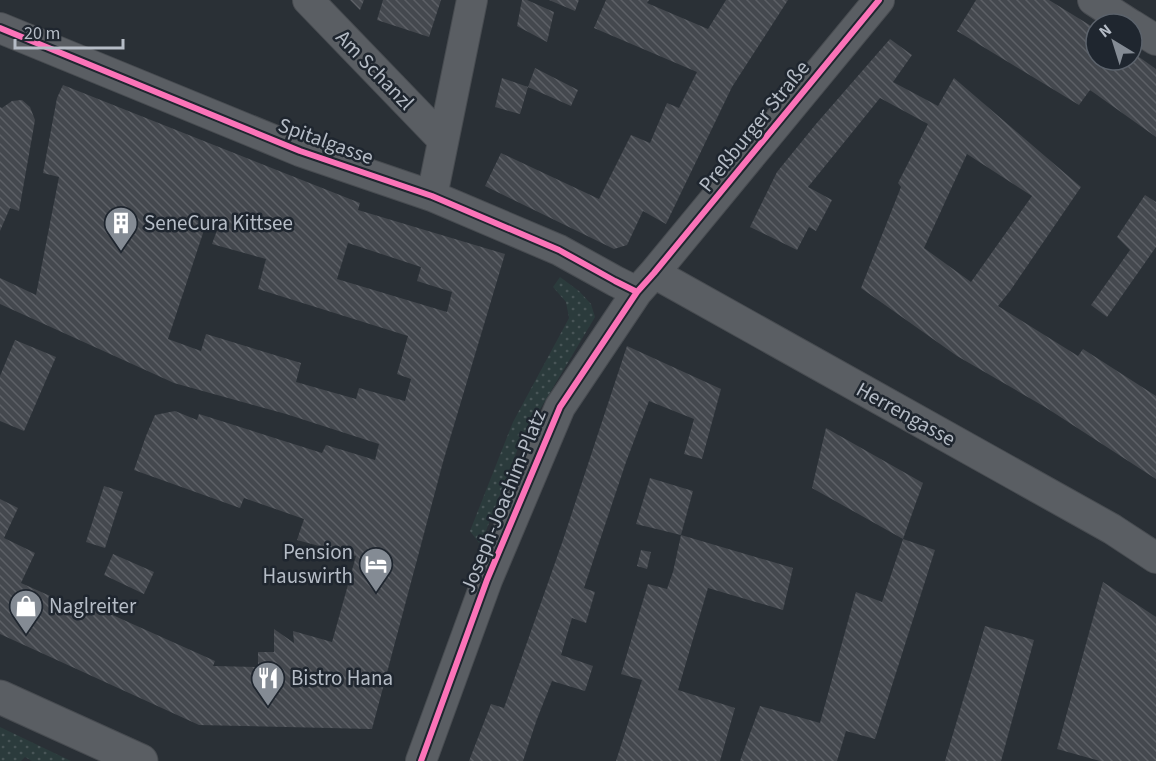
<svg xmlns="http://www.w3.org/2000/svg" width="1156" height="761" viewBox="0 0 1156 761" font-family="'Source Sans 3',sans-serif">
	<defs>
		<pattern id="grass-dots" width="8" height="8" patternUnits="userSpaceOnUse" patternTransform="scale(1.5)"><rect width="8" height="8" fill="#2b3b3c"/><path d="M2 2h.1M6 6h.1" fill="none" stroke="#485557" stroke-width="1.8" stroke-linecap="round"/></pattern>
		<pattern id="building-back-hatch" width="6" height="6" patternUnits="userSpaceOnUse" patternTransform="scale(1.5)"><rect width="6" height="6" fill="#44484e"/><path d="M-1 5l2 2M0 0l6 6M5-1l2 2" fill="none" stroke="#5d6066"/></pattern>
	</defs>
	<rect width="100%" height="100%" fill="#2a3036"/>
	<path fill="url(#grass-dots)" d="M 560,277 L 579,291 L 591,304 L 595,317 L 520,443 L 484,536 L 479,543 L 470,531 L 513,422 L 569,318 L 566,302 L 553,287 Z
		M 0,727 L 71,761 L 32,761 L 25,757 L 21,761 L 0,761 Z"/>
	<path fill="url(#building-back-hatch)" fill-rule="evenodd" d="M 350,0 L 364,0 L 360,10 Z
		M 383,0 L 441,0 L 429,37 L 377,20 Z
		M 522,0 L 527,0 L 554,12 L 547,42 L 517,26 Z
		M 549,0 L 579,0 L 575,11 Z
		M 606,0 L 649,0 L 647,3 L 708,29 L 726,0 L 788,0 L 732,87 L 666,224 L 643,211 L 627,245 L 614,249 L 485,186 L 501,153 L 599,199 L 631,135 L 650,143 L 667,103 L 679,108 L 697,72 L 594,28 Z
		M 976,0 L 1049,0 L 1096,29 L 1096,60 L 1132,60 L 1132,52 L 1156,69 L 1156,137 L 1090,90 L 1079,105 L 957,31 Z
		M 890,39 L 912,55 L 893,82 L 938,106 L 954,78 L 1081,187 L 1010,291 L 998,306 L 1078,356 L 1083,349 L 1156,396 L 1156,479 L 1045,407 L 957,356 L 861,288 L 901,187 L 898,183 L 928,124 L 880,98 L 808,187 L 832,200 L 816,231 L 809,227 L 797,250 L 750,227 L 777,172 L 816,124 ZM 967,154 L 1032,196 L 971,282 L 924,248 Z
		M 535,68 L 578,90 L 571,106 L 528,87 Z
		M 502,78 L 528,87 L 520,114 L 495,107 Z
		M 63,85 L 360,203 L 358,210 L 505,254 L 443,462 L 372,729 L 199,725 L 0,634 L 0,499 L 18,508 L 4,538 L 35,553 L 21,583 L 86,612 L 88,604 L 215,661 L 213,666 L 258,667 L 258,652 L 274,652 L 274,629 L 294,643 L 293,631 L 332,642 L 356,556 L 297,540 L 304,519 L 244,498 L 240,508 L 134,470 L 146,436 L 155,415 L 175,411 L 197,420 L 199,414 L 322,453 L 326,445 L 375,460 L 379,444 L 286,414 L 174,383 L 0,304 L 0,278 L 36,295 L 59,177 L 43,173 L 57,98 ZM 208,218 L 220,222 L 212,244 L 266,259 L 258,289 L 408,336 L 397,374 L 411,379 L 405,401 L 359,388 L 356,399 L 296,382 L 301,363 L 206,334 L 201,351 L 168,339 ZM 348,243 L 421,267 L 417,281 L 452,292 L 447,312 L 337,279 Z
		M 22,100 L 30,107 L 35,120 L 19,211 L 10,208 L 0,231 L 0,107 L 2,108 L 12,101 Z
		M 1145,195 L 1156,202 L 1156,247 L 1107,317 L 1091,305 L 1130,250 L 1117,237 Z
		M 15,340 L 56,357 L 24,431 L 0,421 L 0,376 Z
		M 627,346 L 721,389 L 702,459 L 684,454 L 694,419 L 649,401 L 626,462 L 584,588 L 595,592 L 586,623 L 572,618 L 561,655 L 593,666 L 585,691 L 552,681 L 537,719 L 523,761 L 469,761 L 491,704 L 504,708 L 562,543 Z
		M 826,428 L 923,483 L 903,539 L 812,488 Z
		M 650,478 L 693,491 L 681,535 L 636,524 Z
		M 104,486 L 123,492 L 105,548 L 86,542 Z
		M 681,535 L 793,568 L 783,610 L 708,588 L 678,690 L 735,708 L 720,761 L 616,761 L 642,680 L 621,674 L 648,584 L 667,589 L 673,572 Z
		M 903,539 L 935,550 L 875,739 L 846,731 L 837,761 L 740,761 L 760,706 L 820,723 L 856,592 L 882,602 Z
		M 641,550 L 651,552 L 647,569 L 637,566 Z
		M 113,554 L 154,572 L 144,594 L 104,575 Z
		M 1103,582 L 1156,617 L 1156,761 L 1100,761 L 1057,749 Z
		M 985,626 L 1034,640 L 1001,761 L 945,761 Z"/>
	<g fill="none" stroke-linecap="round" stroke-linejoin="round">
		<g stroke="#484c51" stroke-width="32">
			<path id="minor" d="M 308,0 L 443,140
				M 1093,0 L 1130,24
				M 1132,25 L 1156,40
				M 0,28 L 300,151 L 432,196 L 559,250 L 615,281 L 637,292
				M 432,196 L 472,0
				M 654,273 L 1112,529 L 1156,558
				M 421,761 L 487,580 L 560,407 L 637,292 L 654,273 L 879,0"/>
		</g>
		<g stroke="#484c51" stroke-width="35">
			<path id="tertiary" d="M 0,697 L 141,761"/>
		</g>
		<use href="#minor" stroke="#5a5e63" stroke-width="30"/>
		<use href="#tertiary" stroke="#5a5e63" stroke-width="33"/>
		<g stroke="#1f262f" stroke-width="10">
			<path id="cycleway" d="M 0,28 L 300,151 L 432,196 L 559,250 L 615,281 L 637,292
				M 421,761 L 487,580 L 560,407 L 637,292 L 654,273 L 879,0"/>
		</g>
		<use href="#cycleway" stroke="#fb73b8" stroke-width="6"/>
	</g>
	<defs>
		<g id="building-pin" transform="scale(1.725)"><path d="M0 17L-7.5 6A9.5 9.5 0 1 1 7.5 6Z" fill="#848b94" stroke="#1f262f"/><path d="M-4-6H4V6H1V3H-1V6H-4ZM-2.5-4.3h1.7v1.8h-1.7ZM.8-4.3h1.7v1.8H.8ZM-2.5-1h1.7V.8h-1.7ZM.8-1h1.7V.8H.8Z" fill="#fff"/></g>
		<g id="hotel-pin" transform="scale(1.725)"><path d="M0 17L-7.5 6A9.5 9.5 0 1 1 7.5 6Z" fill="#848b94" stroke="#1f262f"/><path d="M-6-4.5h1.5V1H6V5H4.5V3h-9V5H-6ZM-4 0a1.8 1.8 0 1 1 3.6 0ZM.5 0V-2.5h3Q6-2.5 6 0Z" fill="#fff"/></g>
		<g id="shop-pin" transform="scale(1.725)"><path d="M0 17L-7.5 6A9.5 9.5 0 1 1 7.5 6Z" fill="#848b94" stroke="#1f262f"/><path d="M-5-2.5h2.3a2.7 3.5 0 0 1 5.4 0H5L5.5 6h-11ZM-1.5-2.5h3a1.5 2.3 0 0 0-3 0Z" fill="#fff"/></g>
		<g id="restaurant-pin" transform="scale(1.725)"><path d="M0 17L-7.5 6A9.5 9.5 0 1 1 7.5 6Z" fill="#848b94" stroke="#1f262f"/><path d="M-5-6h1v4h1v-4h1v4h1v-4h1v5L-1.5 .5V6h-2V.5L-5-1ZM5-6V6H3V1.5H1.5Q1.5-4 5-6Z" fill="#fff"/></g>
	</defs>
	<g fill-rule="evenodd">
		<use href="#building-pin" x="121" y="223"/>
		<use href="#hotel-pin" x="376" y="564"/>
		<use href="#shop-pin" x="26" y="606"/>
		<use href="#restaurant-pin" x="268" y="678"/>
	</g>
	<g text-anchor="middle" stroke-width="5" stroke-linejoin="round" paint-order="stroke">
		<g font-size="21" fill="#b5bcc6" stroke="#1f262f">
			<text transform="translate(375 70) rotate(46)" y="7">Am Schanzl</text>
			<text transform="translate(754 126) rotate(-51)" y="7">Preßburger Straße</text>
			<text transform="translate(326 141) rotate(20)" y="7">Spitalgasse</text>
			<text transform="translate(906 414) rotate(29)" y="7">Herrengasse</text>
			<text transform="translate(503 501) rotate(-68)" y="7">Joseph-Joachim-Platz</text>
		</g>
		<g font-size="21" fill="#b5bcc6" stroke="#1f262f" text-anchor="start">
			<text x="144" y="230">SeneCura Kittsee</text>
			<text x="353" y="559" text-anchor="end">Pension<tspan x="353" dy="24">Hauswirth</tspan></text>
			<text x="49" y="613">Naglreiter</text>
			<text x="291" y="685">Bistro Hana</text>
		</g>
	</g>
	<g transform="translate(1114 42) rotate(322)"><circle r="28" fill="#1f262f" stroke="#5b626b" stroke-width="1.5"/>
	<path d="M0-4.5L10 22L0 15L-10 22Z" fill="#848b94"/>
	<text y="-9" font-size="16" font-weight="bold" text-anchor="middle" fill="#b5bcc6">N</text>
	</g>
	<path d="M15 39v9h108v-9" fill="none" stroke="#b5bcc6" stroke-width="3"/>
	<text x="24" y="39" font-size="18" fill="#b5bcc6" stroke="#1f262f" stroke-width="4.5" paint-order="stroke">20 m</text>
</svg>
